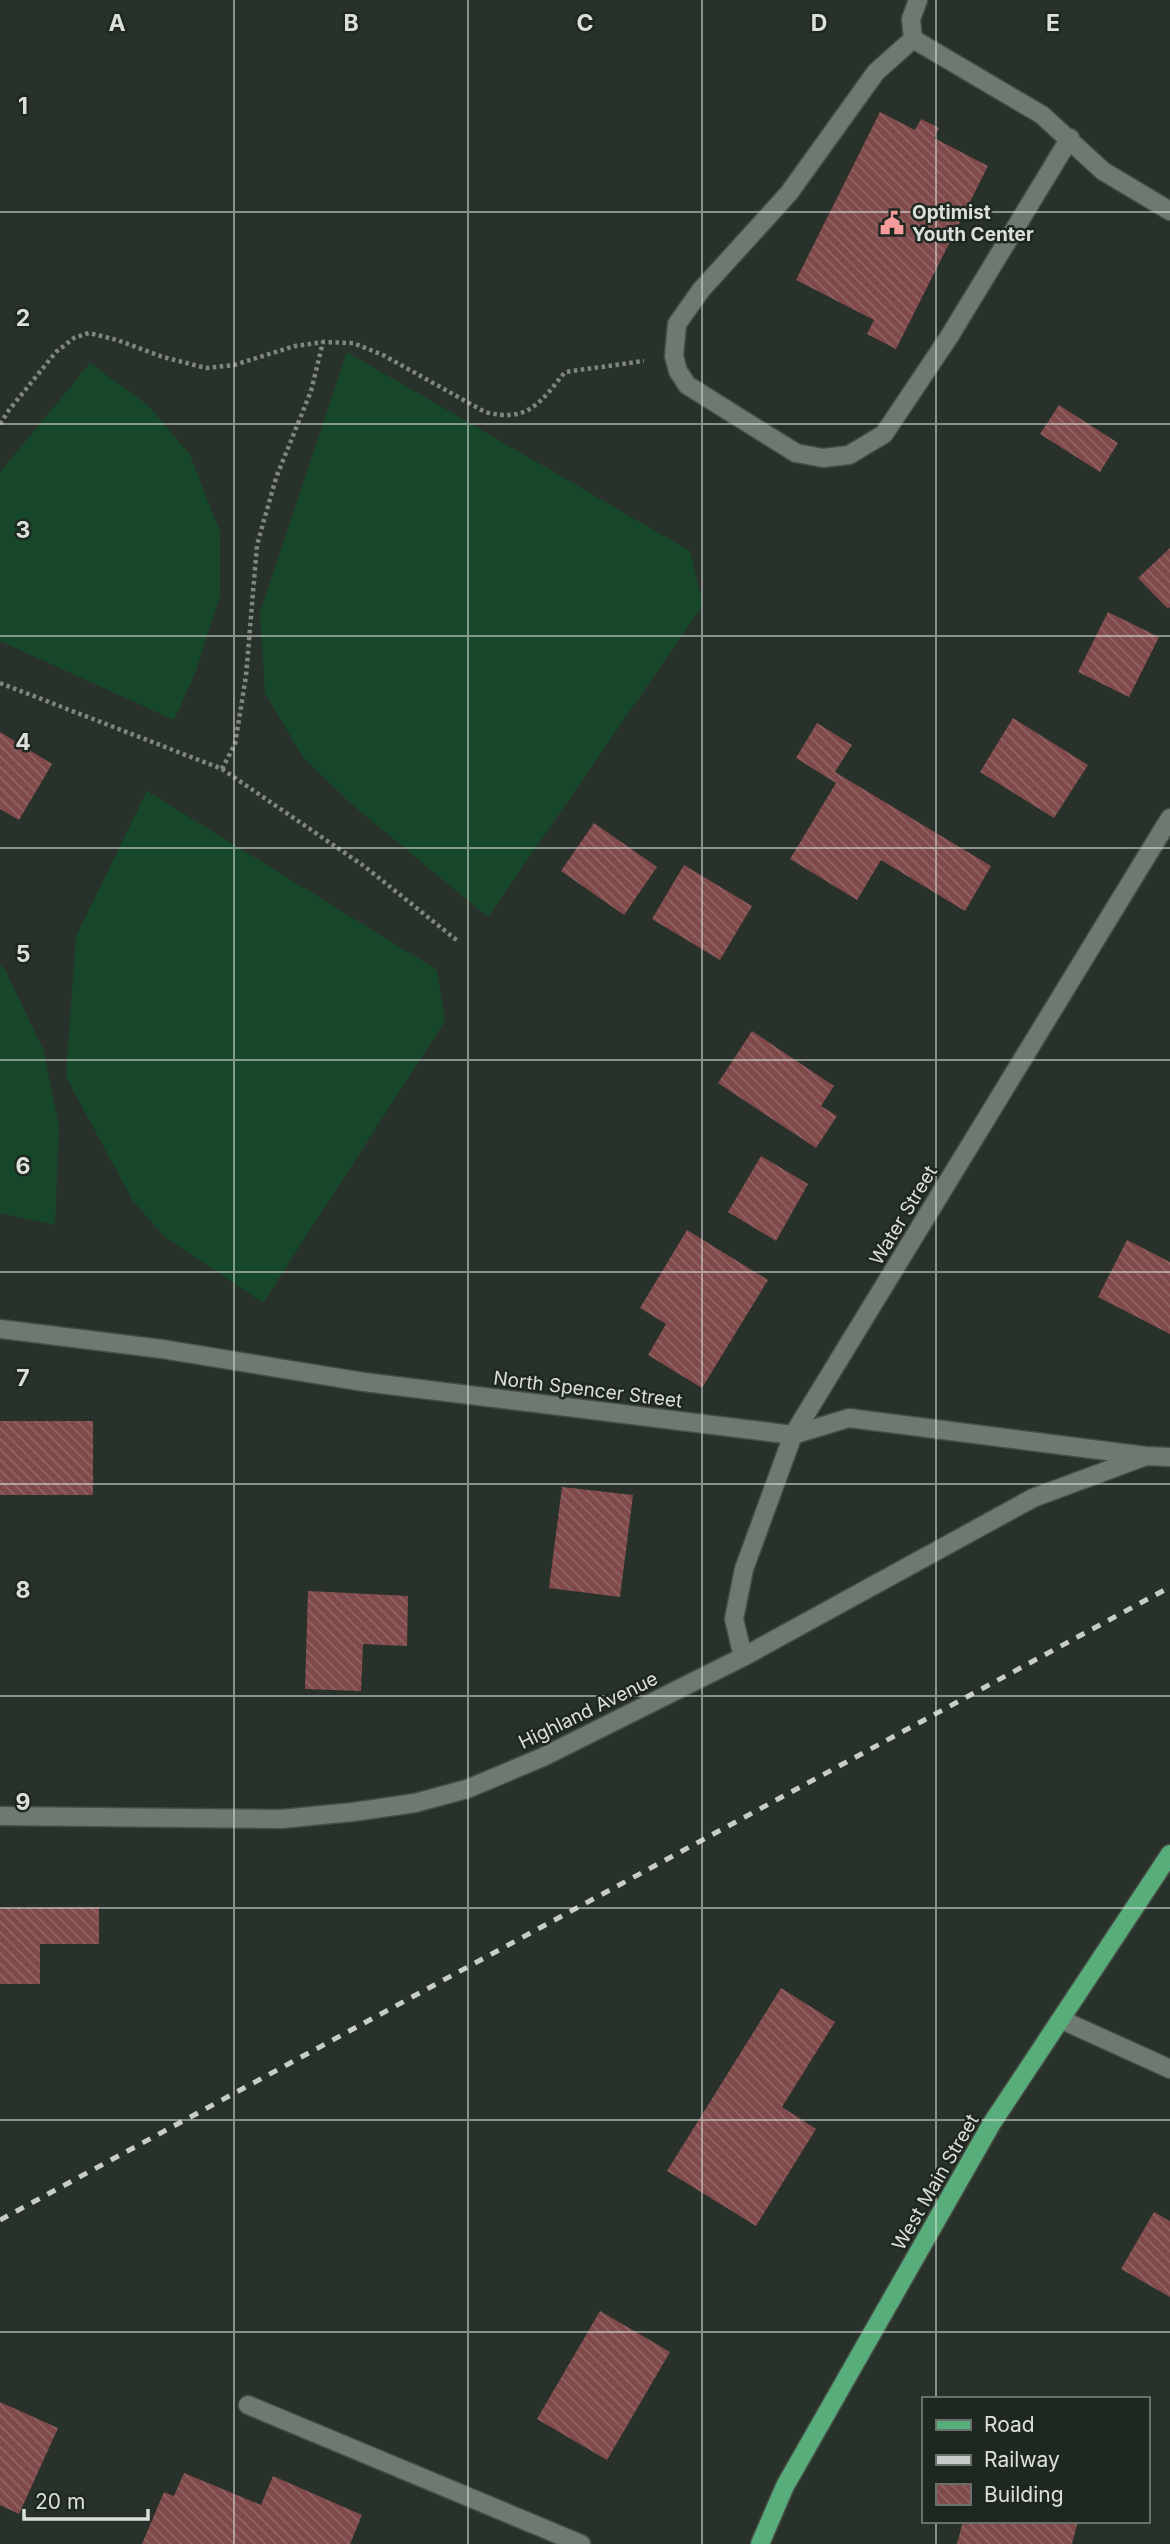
<svg xmlns="http://www.w3.org/2000/svg" width="1170" height="2544" viewBox="0 0 1170 2544" font-family="Inter,sans-serif">
	<defs>
		<pattern id="building-back-hatch" width="6" height="6" patternUnits="userSpaceOnUse" patternTransform="scale(1.75)"><rect width="6" height="6" fill="#804a4b"/><path d="M-1 5l2 2M0 0l6 6M5-1l2 2" fill="none" stroke="#916464"/></pattern>
	</defs>
	<rect width="100%" height="100%" fill="#29312b"/>
	<path fill="#17472a" d="M 347,352 L 690,551 L 703,605 L 488,917 L 350,803 L 303,757 L 265,693 L 260,613 Z
		M 90,363 L 149,406 L 190,455 L 220,532 L 220,596 L 196,671 L 174,720 L 0,641 L 0,472 Z
		M 147,791 L 437,970 L 445,1021 L 263,1303 L 165,1237 L 133,1201 L 66,1077 L 76,936 Z
		M 0,964 L 6,972 L 43,1049 L 59,1126 L 55,1225 L 0,1213 Z"/>
	<path fill="url(#building-back-hatch)" d="M 880,112 L 915,130 L 921,119 L 939,128 L 934,138 L 988,166 L 896,349 L 867,334 L 874,320 L 796,280 Z
		M 1059,405 L 1118,443 L 1100,472 L 1040,434 Z
		M 1170,548 L 1170,607 L 1168,609 L 1138,578 Z
		M 1108,612 L 1159,637 L 1129,697 L 1078,672 Z
		M 1013,718 L 1088,765 L 1054,818 L 980,772 Z
		M 817,723 L 852,745 L 835,772 L 991,866 L 965,911 L 881,860 L 857,900 L 790,859 L 836,783 L 796,758 Z
		M 0,732 L 52,764 L 19,820 L 0,809 Z
		M 594,823 L 657,867 L 624,915 L 561,871 Z
		M 684,865 L 752,906 L 720,960 L 652,919 Z
		M 752,1031 L 834,1086 L 821,1106 L 837,1116 L 816,1148 L 718,1083 Z
		M 761,1156 L 808,1184 L 776,1241 L 728,1212 Z
		M 687,1230 L 768,1280 L 702,1388 L 648,1355 L 666,1324 L 640,1308 Z
		M 1127,1240 L 1170,1262 L 1170,1334 L 1098,1297 Z
		M 0,1421 L 93,1421 L 93,1495 L 0,1495 Z
		M 562,1487 L 633,1495 L 620,1597 L 549,1588 Z
		M 308,1591 L 408,1596 L 407,1646 L 363,1644 L 361,1691 L 305,1689 Z
		M 99,1907 L 99,1944 L 40,1944 L 40,1984 L 0,1984 L 0,1908 Z
		M 781,1988 L 835,2022 L 782,2107 L 816,2129 L 756,2226 L 667,2171 Z
		M 1154,2212 L 1170,2221 L 1170,2297 L 1121,2269 Z
		M 600,2311 L 670,2352 L 607,2460 L 537,2419 Z
		M 0,2402 L 58,2428 L 19,2514 L 0,2505 Z
		M 184,2473 L 261,2505 L 273,2476 L 362,2515 L 350,2544 L 142,2544 L 164,2492 L 174,2496 Z
		M 963,2521 L 1078,2521 L 1072,2544 L 957,2544 Z"/>
	<g fill="none" stroke-linecap="round" stroke-linejoin="round">
		<g stroke="#464d47" stroke-width="21">
			<path id="service" d="M 918,0 L 911,19 L 913,39 L 1042,115 L 1103,171 L 1170,211
				M 913,39 L 876,72 L 789,193 L 701,290 L 677,324 L 674,356 L 678,371 L 687,385 L 796,453 L 823,458 L 849,455 L 884,434 L 949,337 L 1070,138"/>
		</g>
		<g stroke="#464d47" stroke-width="21">
			<path id="minor" d="M 0,1329 L 162,1349 L 364,1382 L 793,1435 L 849,1418 L 1146,1456 L 1170,1457
				M 743,1657 L 734,1619 L 744,1569 L 793,1435 L 1170,818
				M 0,1816 L 281,1819 L 353,1812 L 415,1803 L 467,1789 L 543,1757 L 743,1657 L 1033,1498 L 1146,1456
				M 1062,2020 L 1170,2069
				M 248,2405 L 581,2544"/>
		</g>
		<g stroke="#464d47" stroke-width="21">
			<path id="primary" d="M 760,2544 L 785,2486 L 992,2123 L 1170,1854"/>
		</g>
		<path stroke="#808681" stroke-width="4.5" stroke-dasharray="3.5 3.5" stroke-linecap="butt" d="M 0,424 L 9,410 L 56,352 L 74,338 L 89,333 L 117,340 L 163,357 L 206,368 L 234,365 L 295,346 L 323,342 L 353,343 L 383,355 L 485,412 C 528,423 540,403 565,372 L 644,361
			M 0,683 L 222,769 L 235,744 L 246,676 L 257,545 L 276,478 L 311,391 L 323,342
			M 222,769 L 364,866 L 459,942"/>
		<use href="#service" stroke="#6e7971" stroke-width="18"/>
		<use href="#minor" stroke="#6e7971" stroke-width="18"/>
		<use href="#primary" stroke="#58ae7a" stroke-width="18"/>
		<path stroke="#c7cdc8" stroke-width="5" stroke-dasharray="9 9" stroke-linecap="butt" d="M 0,2220 L 1170,1587"/>
	</g>
	<path fill="none" stroke="#dbe0dc" stroke-width="2" stroke-opacity="0.55" d="M 234,0 L 234,2544M 468,0 L 468,2544M 702,0 L 702,2544M 936,0 L 936,2399M 0,212 L 1170,212M 0,424 L 1170,424M 0,636 L 1170,636M 0,848 L 1170,848M 0,1060 L 1170,1060M 0,1272 L 1170,1272M 0,1484 L 1170,1484M 0,1696 L 1170,1696M 0,1908 L 1170,1908M 0,2120 L 1170,2120M 0,2332 L 1170,2332M 936,2521 L 936,2544"/>
	<defs>
		<g id="civic-bare" transform="scale(1.89)"><path d="M-.6-6.5H3V-4.5H.6V-3L4-1V1h2V6H-6V1h2V-1L-.6-3ZM-1.2 2.5V6h2.4V2.5Z" fill="#f59b9c" stroke="#1f2721" stroke-width="2.5" paint-order="stroke"/></g>
	</defs>
	<g fill-rule="evenodd">
		<use href="#civic-bare" x="892" y="223"/>
	</g>
	<g text-anchor="middle" stroke-width="5" stroke-linejoin="round" paint-order="stroke">
		<g font-size="19" font-weight="bold" fill="#dbe0dc" stroke="#1f2721" text-anchor="start">
			<text x="912" y="219">Optimist<tspan x="912" dy="22">Youth Center</tspan></text>
		</g>
		<g font-size="19" fill="#dbe0dc" stroke="#1f2721">
			<text transform="translate(903 1215) rotate(-59)" y="7">Water Street</text>
			<text transform="translate(588 1389) rotate(7)" y="7">North Spencer Street</text>
			<text transform="translate(588 1710) rotate(-26)" y="7">Highland Avenue</text>
			<text transform="translate(935 2182) rotate(-60)" y="7">West Main Street</text>
		</g>
	</g>
	<g font-size="23" text-anchor="middle" font-weight="bold" fill="#dbe0dc" stroke="#1f2721" stroke-width="5" stroke-linejoin="round" paint-order="stroke">
		<text x="117" y="31">A</text>
		<text x="351" y="31">B</text>
		<text x="585" y="31">C</text>
		<text x="819" y="31">D</text>
		<text x="1053" y="31">E</text>
		<text x="23" y="114">1</text>
		<text x="23" y="326">2</text>
		<text x="23" y="538">3</text>
		<text x="23" y="750">4</text>
		<text x="23" y="962">5</text>
		<text x="23" y="1174">6</text>
		<text x="23" y="1386">7</text>
		<text x="23" y="1598">8</text>
		<text x="23" y="1810">9</text>
	</g>
	<rect x="922" y="2397" width="228" height="126" fill="#1f2721" stroke="#6a716c" stroke-width="2"/>
	<rect x="936" y="2420" width="35" height="10" fill="#58ae7a" stroke="#6a716c" stroke-width="2"/>
	<text x="984" y="2432" font-size="21" fill="#dbe0dc">Road</text>
	<rect x="936" y="2455" width="35" height="10" fill="#c7cdc8" stroke="#6a716c" stroke-width="2"/>
	<text x="984" y="2467" font-size="21" fill="#dbe0dc">Railway</text>
	<rect x="936" y="2484" width="35" height="21" fill="url(#building-back-hatch)" stroke="#6a716c" stroke-width="2"/>
	<text x="984" y="2502" font-size="21" fill="#dbe0dc">Building</text>
	<path d="M24 2509v10h124v-10" fill="none" stroke="#dbe0dc" stroke-width="3.5"/>
	<text x="35" y="2509" font-size="21" fill="#dbe0dc" stroke="#1f2721" stroke-width="5" paint-order="stroke">20 m</text>
</svg>
